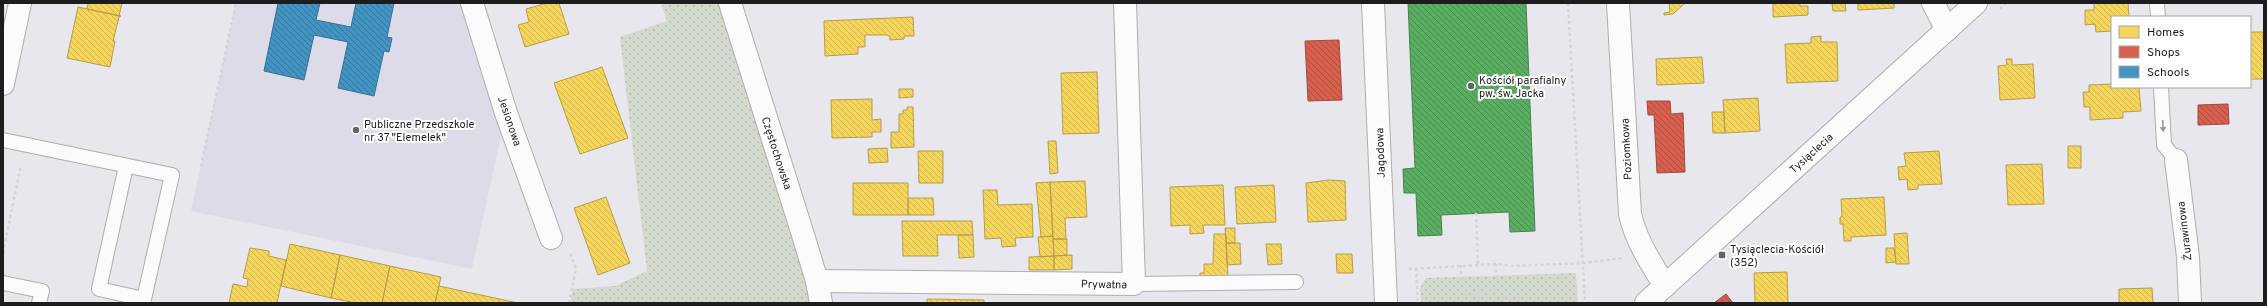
<svg xmlns="http://www.w3.org/2000/svg" width="2267" height="306" viewBox="0 0 2267 306" font-family="Overpass,sans-serif">
	<defs>
		<pattern id="grass-dots" width="8" height="8" patternUnits="userSpaceOnUse"><rect width="8" height="8" fill="#d2dace"/><path d="M2 2h.1M6 6h.1" fill="none" stroke="#b4bbb1" stroke-width="1.8" stroke-linecap="round"/></pattern>
		<pattern id="homes-back-hatch" width="6" height="6" patternUnits="userSpaceOnUse"><rect width="6" height="6" fill="#f6d55c"/><path d="M-1 5l2 2M0 0l6 6M5-1l2 2" fill="none" stroke="#d2b650"/></pattern>
		<pattern id="shops-back-hatch" width="6" height="6" patternUnits="userSpaceOnUse"><rect width="6" height="6" fill="#d6604d"/><path d="M-1 5l2 2M0 0l6 6M5-1l2 2" fill="none" stroke="#ad4f40"/></pattern>
		<pattern id="schools-back-hatch" width="6" height="6" patternUnits="userSpaceOnUse"><rect width="6" height="6" fill="#4393c3"/><path d="M-1 5l2 2M0 0l6 6M5-1l2 2" fill="none" stroke="#37779e"/></pattern>
		<pattern id="public-back-hatch" width="6" height="6" patternUnits="userSpaceOnUse"><rect width="6" height="6" fill="#5aae61"/><path d="M-1 5l2 2M0 0l6 6M5-1l2 2" fill="none" stroke="#4a8d50"/></pattern>
	</defs>
	<rect width="100%" height="100%" fill="#e8e7ed"/>
	<path fill="#dddbe8" d="M 236,3 L 472,3 L 506,113 L 472,269 L 191,211 Z"/>
	<path fill="url(#grass-dots)" d="M 661,3 L 730,3 L 821,303 L 570,303 L 573,289 L 615,286 L 647,271 L 620,37 L 667,21 Z
		M 1576,273 L 1578,303 L 1421,303 L 1420,288 L 1426,278 Z"/>
	<path fill="url(#homes-back-hatch)" stroke="#b59e4a" d="M 88,3 L 122,3 L 119,16 L 87,9 Z
		M 547,3 L 559,3 L 569,34 L 525,47 L 518,25 L 529,22 L 526,9 Z
		M 1669,3 L 1685,3 L 1673,14 L 1664,15 L 1664,13 L 1670,12 Z
		M 1773,3 L 1800,3 L 1800,6 L 1808,6 L 1808,15 L 1773,17 Z
		M 1832,3 L 1845,3 L 1846,11 L 1833,11 Z
		M 1858,3 L 1894,3 L 1894,8 L 1858,10 Z
		M 2094,3 L 2128,3 L 2129,17 L 2112,17 L 2112,31 L 2096,32 L 2095,24 L 2085,25 L 2085,10 L 2094,10 Z
		M 78,7 L 121,16 L 119,17 L 113,41 L 115,41 L 110,67 L 67,58 Z
		M 913,17 L 914,36 L 904,36 L 904,39 L 890,40 L 890,36 L 886,35 L 865,35 L 865,47 L 858,47 L 858,54 L 825,56 L 824,21 Z
		M 2250,32 L 2263,32 L 2264,79 L 2250,79 Z
		M 1821,36 L 1821,42 L 1837,42 L 1838,81 L 1787,83 L 1785,44 L 1811,43 L 1811,37 Z
		M 1702,57 L 1704,83 L 1657,85 L 1656,59 Z
		M 2006,59 L 2012,59 L 2012,65 L 2033,64 L 2035,98 L 2000,100 L 1998,66 L 2007,65 Z
		M 602,67 L 628,138 L 580,154 L 554,83 Z
		M 1097,72 L 1099,133 L 1063,134 L 1061,73 Z
		M 2112,84 L 2112,87 L 2139,87 L 2141,111 L 2123,112 L 2123,118 L 2090,120 L 2090,107 L 2084,107 L 2083,92 L 2089,92 L 2089,85 Z
		M 899,89 L 913,89 L 913,97 L 899,98 Z
		M 1758,98 L 1760,131 L 1725,133 L 1723,100 Z
		M 872,99 L 872,120 L 881,119 L 881,132 L 872,132 L 872,137 L 832,138 L 831,100 Z
		M 907,107 L 913,107 L 914,147 L 891,148 L 891,132 L 899,132 L 899,114 L 903,114 L 903,110 L 907,110 Z
		M 1712,112 L 1724,112 L 1725,133 L 1713,133 Z
		M 1048,141 L 1056,141 L 1058,173 L 1050,174 Z
		M 2068,146 L 2081,146 L 2081,168 L 2068,168 Z
		M 887,148 L 888,162 L 869,163 L 868,149 Z
		M 918,151 L 943,151 L 943,183 L 919,183 Z
		M 1939,151 L 1942,184 L 1918,185 L 1918,189 L 1908,190 L 1907,179 L 1899,180 L 1898,167 L 1906,166 L 1904,153 Z
		M 2042,164 L 2044,204 L 2008,205 L 2006,165 Z
		M 1329,180 L 1345,181 L 1346,220 L 1308,222 L 1306,183 Z
		M 1085,181 L 1087,217 L 1065,218 L 1066,239 L 1053,239 L 1050,182 Z
		M 1050,182 L 1053,236 L 1041,237 L 1036,183 Z
		M 853,183 L 908,183 L 908,215 L 853,215 Z
		M 1223,185 L 1225,225 L 1203,225 L 1204,233 L 1190,234 L 1190,225 L 1171,226 L 1170,187 Z
		M 1274,185 L 1276,222 L 1237,224 L 1235,187 Z
		M 983,190 L 997,190 L 998,205 L 1032,204 L 1033,237 L 1015,238 L 1016,246 L 1002,247 L 1001,238 L 985,239 Z
		M 606,197 L 630,263 L 598,275 L 574,208 Z
		M 1884,197 L 1886,235 L 1851,237 L 1851,241 L 1844,241 L 1843,224 L 1840,224 L 1840,217 L 1842,217 L 1841,199 Z
		M 908,198 L 933,198 L 934,215 L 908,215 Z
		M 902,221 L 972,221 L 973,235 L 937,235 L 938,256 L 903,256 Z
		M 1225,228 L 1235,228 L 1235,243 L 1226,243 Z
		M 1907,233 L 1909,264 L 1896,264 L 1894,234 Z
		M 1214,234 L 1226,234 L 1228,278 L 1200,278 L 1200,273 L 1204,273 L 1204,264 L 1213,264 Z
		M 958,235 L 973,235 L 974,257 L 959,258 Z
		M 1053,236 L 1054,256 L 1040,257 L 1038,237 Z
		M 1053,239 L 1067,239 L 1067,255 L 1054,256 Z
		M 1226,243 L 1240,243 L 1241,264 L 1227,265 Z
		M 290,244 L 340,255 L 331,298 L 281,286 Z
		M 1266,244 L 1281,244 L 1282,264 L 1268,265 Z
		M 250,248 L 269,251 L 269,256 L 286,260 L 277,303 L 229,303 L 233,284 L 247,287 L 248,279 L 243,278 Z
		M 1886,248 L 1894,248 L 1896,262 L 1886,263 Z
		M 1336,254 L 1352,254 L 1353,273 L 1337,273 Z
		M 340,255 L 390,266 L 382,303 L 356,303 L 331,298 Z
		M 1072,255 L 1072,269 L 1054,270 L 1054,256 Z
		M 1054,256 L 1054,270 L 1029,270 L 1029,257 Z
		M 390,266 L 441,277 L 435,303 L 382,303 Z
		M 1787,272 L 1788,303 L 1755,303 L 1754,273 Z
		M 439,286 L 518,303 L 435,303 Z
		M 2152,288 L 2153,303 L 2119,303 L 2119,289 Z
		M 927,299 L 984,300 L 984,303 L 927,303 Z"/>
	<path fill="url(#shops-back-hatch)" stroke="#9e4c40" d="M 1339,40 L 1342,100 L 1308,101 L 1305,41 Z
		M 1647,101 L 1670,101 L 1671,114 L 1683,113 L 1685,172 L 1657,173 L 1654,115 L 1648,115 Z
		M 2228,104 L 2229,124 L 2198,125 L 2198,105 Z
		M 1726,294 L 1733,303 L 1714,303 Z"/>
	<path fill="url(#schools-back-hatch)" stroke="#387092" d="M 278,3 L 320,3 L 316,20 L 351,27 L 356,3 L 394,3 L 387,37 L 392,38 L 389,52 L 384,51 L 374,96 L 338,88 L 348,42 L 314,35 L 304,80 L 264,71 Z"/>
	<path fill="url(#public-back-hatch)" stroke="#48824e" d="M 1408,3 L 1526,3 L 1535,231 L 1510,232 L 1509,212 L 1441,215 L 1442,235 L 1418,236 L 1416,193 L 1404,193 L 1403,169 L 1415,168 Z"/>
	<g fill="none" stroke-linecap="round" stroke-linejoin="round">
		<g stroke="#aeadb2" stroke-width="16">
			<path id="lane" d="M 2157,3 L 2158,17
				M 2161,87 L 2164,145 L 2176,160
				M 3,140 L 172,175 L 144,299 L 99,289 L 126,166
				M 3,283 L 42,291 L 39,303
				M 1134,284 L 1296,282"/>
		</g>
		<g stroke="#aeadb2" stroke-width="24">
			<path id="street" d="M 472,3 L 506,113 L 551,238
				M 1373,3 L 1386,303
				M 1618,3 L 1630,214 C 1636,241 1651,263 1665,286
				M 1933,3 L 1947,30
				M 3,84 L 20,3
				M 2176,160 L 2188,257 L 2190,303
				M 817,281 L 1134,284 L 1125,3"/>
		</g>
		<g stroke="#aeadb2" stroke-width="24">
			<path id="secondary" d="M 730,3 L 804,238 L 817,281 L 821,303
				M 1646,303 L 1976,3"/>
		</g>
		<path stroke="#d4d4d6" stroke-width="2.5" stroke-dasharray="3 3" stroke-linecap="butt" d="M 1568,3 L 1585,303
			M 2000,9 L 2006,3
			M 201,166 L 236,3
			M 1476,213 L 1478,265
			M 3,253 L 21,165
			M 1461,265 L 1461,278 L 1465,288 L 1476,294 L 1474,303
			M 1416,268 L 1418,303
			M 1409,269 L 1496,264 L 1514,266 L 1584,263 L 1622,258
			M 1490,289 L 1496,278 L 1496,264
			M 1476,294 L 1490,289 L 1517,303
			M 569,303 L 576,269 L 570,252"/>
		<use href="#lane" stroke="#fcfbfc" stroke-width="14"/>
		<use href="#street" stroke="#fcfbfc" stroke-width="22"/>
		<use href="#secondary" stroke="#fcfbfc" stroke-width="22"/>
	</g>
	<defs><path id="oneway-solid" d="M-6-.8H1V-3.2L6.5 0L1 3.2V.8H-6Z"/></defs>
	<use fill="#989799" href="#oneway-solid" transform="translate(2163 126) rotate(87)"/>
	<g fill="#646468" stroke="#fff" stroke-width="1.5">
		<circle cx="1471" cy="86" r="4"/>
		<circle cx="356" cy="130" r="4"/>
		<rect x="1718" y="251" width="8" height="8" rx="2"/>
	</g>
	<g text-anchor="middle" stroke-width="4" stroke-linejoin="round" paint-order="stroke">
		<g font-size="11" fill="#1d1d20" stroke="#fff" text-anchor="start">
			<text x="1479" y="84">Kościół parafialny<tspan x="1479" dy="13">pw. św. Jacka</tspan></text>
			<text x="364" y="128">Publiczne Przedszkole<tspan x="364" dy="13">nr 37 "Elemelek"</tspan></text>
			<text x="1730" y="253">Tysiąclecia-Kościół<tspan x="1730" dy="13">(352)</tspan></text>
		</g>
		<g font-size="11" fill="#1d1d20" stroke="#fff">
			<text transform="translate(510 121) rotate(71)" y="4">Jesionowa</text>
			<text transform="translate(1626 149) rotate(-93)" y="4">Poziomkowa</text>
			<text transform="translate(777 153) rotate(72)" y="4">Częstochowska</text>
			<text transform="translate(1380 153) rotate(-92)" y="4">Jagodowa</text>
			<text transform="translate(1811 153) rotate(-42)" y="4">Tysiąclecia</text>
			<text transform="translate(2184 231) rotate(-97)" y="4">Żurawinowa</text>
			<text transform="translate(1104 284) rotate(1)" y="4">Prywatna</text>
		</g>
	</g>
	<rect width="2267" height="306" fill="none" stroke="#1d1d20" stroke-width="8"/>
	<rect x="2111" y="16" width="140" height="72" fill="#ffffff" stroke="#a5a5a6"/>
	<rect x="2119" y="26" width="20" height="12" fill="#f6d55c" stroke="#a5a5a6"/>
	<text x="2147" y="36" font-size="12" fill="#1d1d20">Homes</text>
	<rect x="2119" y="46" width="20" height="12" fill="#d6604d" stroke="#a5a5a6"/>
	<text x="2147" y="56" font-size="12" fill="#1d1d20">Shops</text>
	<rect x="2119" y="66" width="20" height="12" fill="#4393c3" stroke="#a5a5a6"/>
	<text x="2147" y="76" font-size="12" fill="#1d1d20">Schools</text>
</svg>
